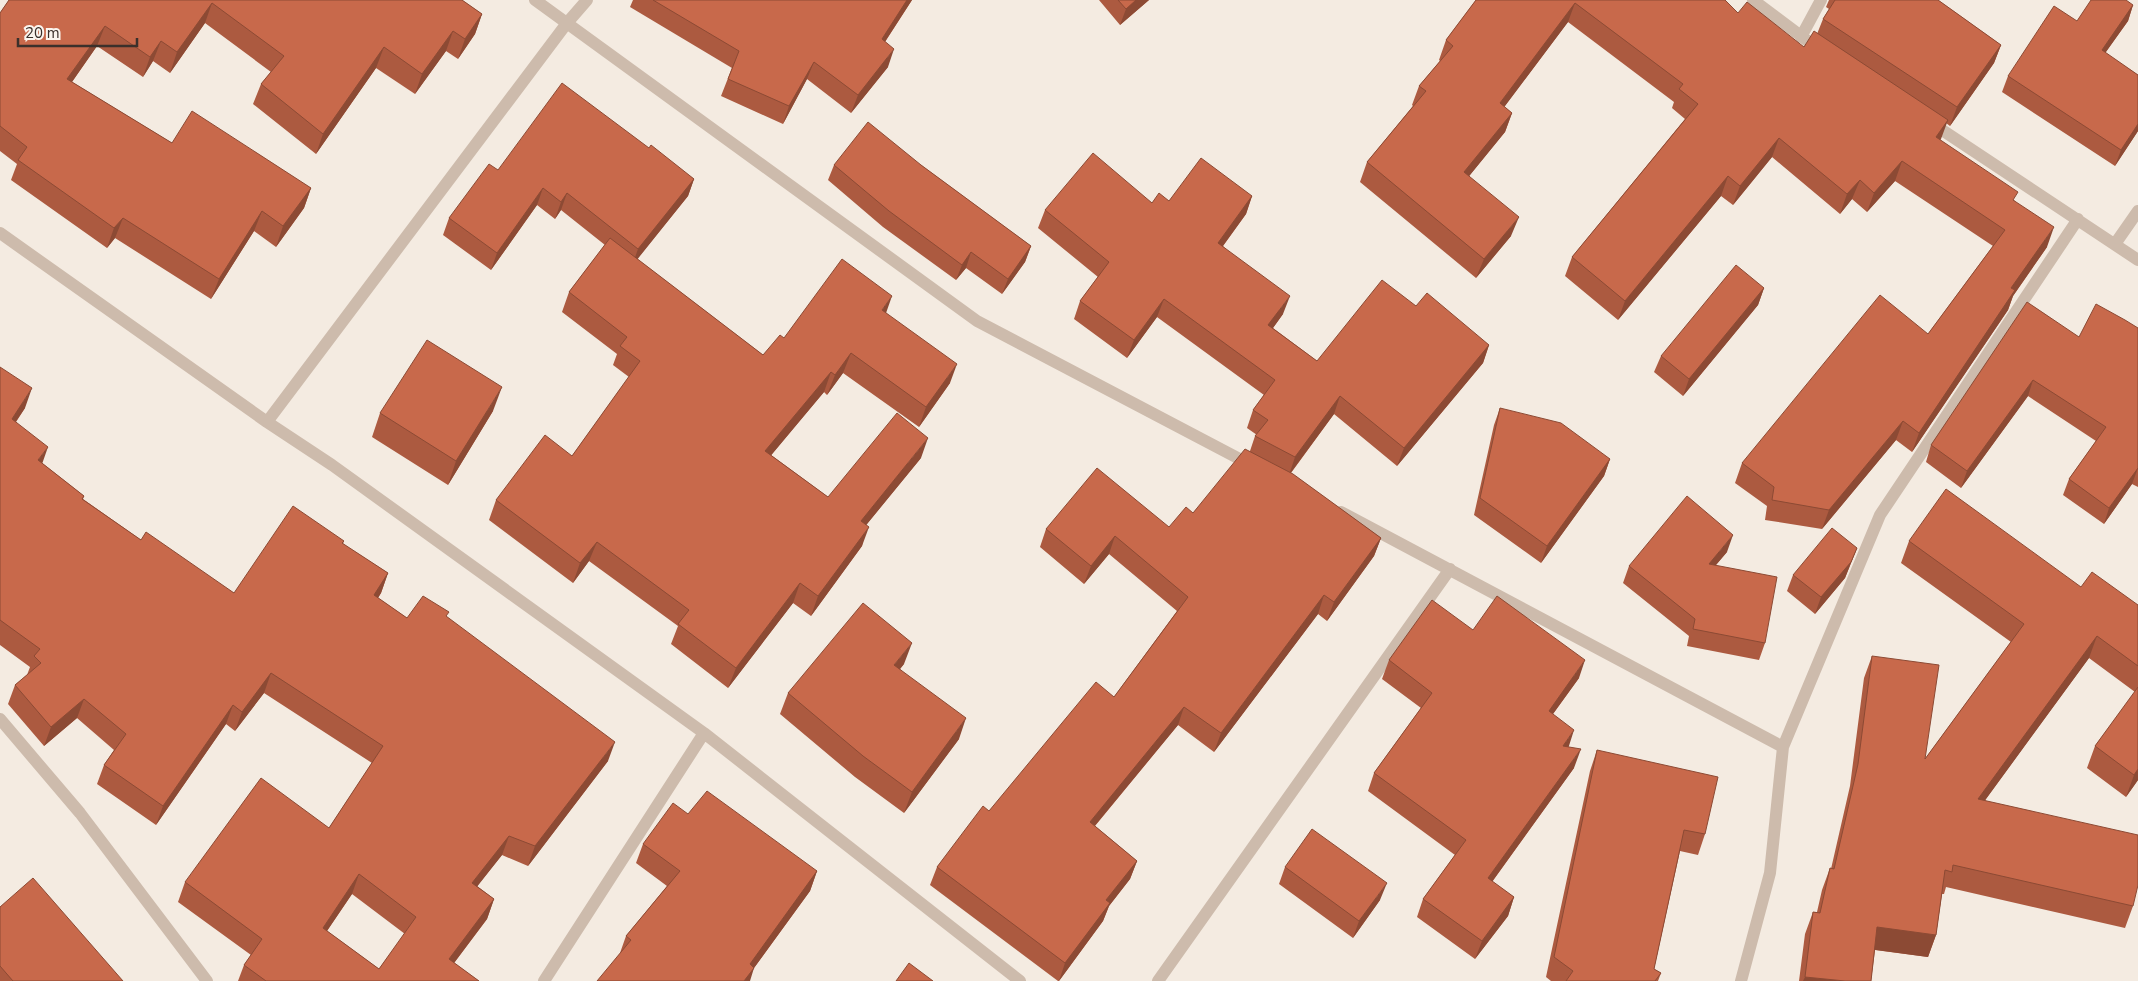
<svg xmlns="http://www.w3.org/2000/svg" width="2138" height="981" viewBox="0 0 2138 981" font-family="'Nunito Sans',sans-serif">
	<rect width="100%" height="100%" fill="#f4ebe1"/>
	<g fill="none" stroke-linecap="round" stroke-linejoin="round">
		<path stroke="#cdbbac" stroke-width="12" d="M 535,0 L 977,321 L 1253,466
			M 1753,0 L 1821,51
			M 1801,37 L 1821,0
			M 1930,122 L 2138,260
			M 0,233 L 267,422 L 332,465 L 704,733 L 1020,981
			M 2115,244 L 2138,211
			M 267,422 L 567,23 L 587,0
			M 1341,512 L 1783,747
			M 0,719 L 80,813 L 207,981
			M 544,981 L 704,733
			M 1158,981 L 1450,569
			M 1741,981 L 1770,873 L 1783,747 L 1880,515 L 2078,219"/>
	</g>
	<path fill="#ac5a40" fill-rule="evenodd" d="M 9,0 L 462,0 L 482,14 L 475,34 L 458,59 L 446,51 L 415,94 L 376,68 L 316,154 L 253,104 L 261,84 L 271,72 L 205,23 L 170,73 L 153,61 L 143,77 L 97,46 L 72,82 L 172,143 L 311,188 L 304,208 L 276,247 L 254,231 L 211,299 L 115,238 L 107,248 L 11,180 L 17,164 L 0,151 L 0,13 Z
		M 633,0 L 912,0 L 885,42 L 888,67 L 851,113 L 807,79 L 783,124 L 721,96 L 732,68 L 630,7 Z
		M 1099,0 L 1149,0 L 1120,25 Z
		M 1476,0 L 1725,0 L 1738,13 L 1804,47 L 1817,34 L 1823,19 L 1829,9 L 1826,7 L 1829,0 L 1938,0 L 2001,45 L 1994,63 L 1950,126 L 1946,123 L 1940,140 L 2015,201 L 2047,247 L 2013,296 L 2008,310 L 1912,452 L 1896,440 L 1822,529 L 1765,520 L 1767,506 L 1735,483 L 1742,463 L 1928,334 L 1993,246 L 1895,181 L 1867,212 L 1852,199 L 1840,214 L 1772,157 L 1733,205 L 1721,196 L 1618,320 L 1565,276 L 1572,257 L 1685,119 L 1672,108 L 1674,102 L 1568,22 L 1504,107 L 1512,113 L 1505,132 L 1469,176 L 1511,236 L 1476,278 L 1360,182 L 1367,162 L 1413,106 L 1412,105 L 1419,86 L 1440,61 L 1439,60 L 1446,40 Z
		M 2133,5 L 2128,21 L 2105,53 L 2138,75 L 2138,131 L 2115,166 L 2002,92 L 2008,76 L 2077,21 Z
		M 649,148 L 694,179 L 688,196 L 637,259 L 763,355 L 784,338 L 886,313 L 950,383 L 919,427 L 843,373 L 827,395 L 824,392 L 771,455 L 828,497 L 921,458 L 866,525 L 862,546 L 811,616 L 793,603 L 728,688 L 671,644 L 678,626 L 589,561 L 573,583 L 489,520 L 496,500 L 572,456 L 629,377 L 613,365 L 617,354 L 562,312 L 569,292 L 605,245 L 561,210 L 555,219 L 537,205 L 491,270 L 443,235 L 449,218 L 498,170 Z
		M 834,165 L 921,165 L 1031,246 L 1025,262 L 1002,294 L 966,268 L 956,280 L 883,227 L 828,180 Z
		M 1252,196 L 1246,214 L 1223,246 L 1283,314 L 1273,328 L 1317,361 L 1416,306 L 1489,345 L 1483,363 L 1397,466 L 1334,414 L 1291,473 L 1381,538 L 1374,556 L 1327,621 L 1318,614 L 1214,752 L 1178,725 L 1095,826 L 1137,861 L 1130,879 L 1109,906 L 1103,921 L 1059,981 L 1058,981 L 930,885 L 937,867 L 989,811 L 1114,697 L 1177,611 L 1109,554 L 1084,584 L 1040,547 L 1046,529 L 1169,527 L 1193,513 L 1250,451 L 1255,436 L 1257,435 L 1247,428 L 1253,410 L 1264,395 L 1157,317 L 1127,358 L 1074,319 L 1080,301 L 1098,277 L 1038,228 L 1045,210 Z
		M 1764,288 L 1758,305 L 1683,396 L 1654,372 L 1661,356 Z
		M 2138,328 L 2138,487 L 2132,484 L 2104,524 L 2063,495 L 2069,479 L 2096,441 L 2028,396 L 1961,488 L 1926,462 L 1931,445 L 2079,337 Z
		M 0,367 L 25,408 L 16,422 L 42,463 L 84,496 L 83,499 L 141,540 L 234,593 L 344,541 L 343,544 L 388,573 L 381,593 L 378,598 L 407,618 L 447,617 L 608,761 L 528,866 L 502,855 L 477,886 L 494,899 L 487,919 L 454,963 L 479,981 L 238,981 L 244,965 L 251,955 L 178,902 L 185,882 L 329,828 L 372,763 L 264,693 L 235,731 L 226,724 L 156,825 L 97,784 L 104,765 L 114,750 L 77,718 L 44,746 L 8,704 L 15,685 L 27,675 L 30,667 L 0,645 ZM 352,894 L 405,934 L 379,969 L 327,931 Z
		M 1500,408 L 1610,459 L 1604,476 L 1541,563 L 1474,515 L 1494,425 Z
		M 493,411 L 448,485 L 372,437 L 380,413 Z
		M 1909,541 L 2081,587 L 2138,605 L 2138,780 L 2126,797 L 2087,768 L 2095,746 L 2135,692 L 2089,658 L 1985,800 L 2133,906 L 2125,928 L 1946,887 L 1944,894 L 1942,894 L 1936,935 L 1928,957 L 1875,950 L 1871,981 L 1799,981 L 1805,934 L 1813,912 L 1817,912 L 1822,890 L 1830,868 L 1831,869 L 1850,786 L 1864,678 L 1872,656 L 1925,759 L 2011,642 L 1901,563 Z
		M 1857,548 L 1845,578 L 1815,614 L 1787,591 L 1793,575 Z
		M 1727,552 L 1716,565 L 1765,643 L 1759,660 L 1687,646 L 1689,636 L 1623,583 L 1629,566 Z
		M 1473,630 L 1579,678 L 1553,714 L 1568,747 L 1574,768 L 1492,882 L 1514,897 L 1508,916 L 1475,959 L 1417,917 L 1423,899 L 1455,855 L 1368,791 L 1374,773 L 1421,708 L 1382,679 L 1389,660 Z
		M 904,664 L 900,669 L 959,739 L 904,813 L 855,777 L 780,714 L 788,693 Z
		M 1597,750 L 1705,834 L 1698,855 L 1680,851 L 1654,969 L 1661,973 L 1658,981 L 1551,981 L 1546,977 L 1590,771 Z
		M 688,814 L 817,871 L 810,891 L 754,968 L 620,953 L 626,936 L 667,886 L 636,863 L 643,844 Z
		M 1285,867 L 1380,900 L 1353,938 L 1279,884 Z
		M 0,907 L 123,981 L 0,981 Z"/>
	<path fill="#8c4a34" d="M 907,0 L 912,0 L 875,57 L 882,39 Z
		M 1136,0 L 1149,0 L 1120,25 L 1126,9 Z
		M 212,3 L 205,23 L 170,73 L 177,52 Z
		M 1575,3 L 1568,22 L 1493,122 L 1500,103 Z
		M 2133,5 L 2128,21 L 2096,66 L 2102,50 Z
		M 482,14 L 475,34 L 458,59 L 465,39 Z
		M 105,26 L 97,46 L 60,99 L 67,79 Z
		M 453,31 L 446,51 L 415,94 L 422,74 Z
		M 161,41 L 153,61 L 143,77 L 150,57 Z
		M 2001,45 L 1994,63 L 1950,126 L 1957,107 Z
		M 384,47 L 376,68 L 316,154 L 323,134 Z
		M 894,49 L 888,67 L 851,113 L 858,95 Z
		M 814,62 L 807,79 L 783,124 L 789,106 Z
		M 1512,113 L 1505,132 L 1457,191 L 1464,172 Z
		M 1948,120 L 1941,139 L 1929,156 L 1936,137 Z
		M 2138,124 L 2138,131 L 2115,166 L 2121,150 Z
		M 1779,138 L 1772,157 L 1733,205 L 1740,186 Z
		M 1902,161 L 1895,181 L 1867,212 L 1874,193 Z
		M 1728,176 L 1721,196 L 1618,320 L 1625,301 Z
		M 694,179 L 688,196 L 632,266 L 638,249 Z
		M 1860,180 L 1852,199 L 1840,214 L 1847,194 Z
		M 311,188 L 304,208 L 276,247 L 283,226 Z
		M 543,188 L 537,205 L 491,270 L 497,253 Z
		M 567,193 L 561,210 L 555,219 L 561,202 Z
		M 1252,196 L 1246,214 L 1212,261 L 1218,243 Z
		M 262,211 L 254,231 L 211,299 L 219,279 Z
		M 1519,217 L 1511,236 L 1476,278 L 1484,259 Z
		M 123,218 L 115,238 L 107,248 L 114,228 Z
		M 2054,227 L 2047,247 L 2013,296 L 2008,310 L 1912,452 L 1919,433 L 2011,288 Z
		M 1031,246 L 1025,262 L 1002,294 L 1008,279 Z
		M 971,252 L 966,268 L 956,280 L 962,265 Z
		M 1764,288 L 1758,305 L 1683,396 L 1689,379 Z
		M 892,296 L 885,316 L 882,310 Z
		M 1290,296 L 1283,314 L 1262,343 L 1268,325 Z
		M 1164,299 L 1157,317 L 1127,358 L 1134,340 Z
		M 1489,345 L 1483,363 L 1397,466 L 1404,448 Z
		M 851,353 L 843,373 L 827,395 L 835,375 Z
		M 957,364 L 950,383 L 919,427 L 926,407 Z
		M 831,372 L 824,392 L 758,471 L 765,451 Z
		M 2033,380 L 2028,396 L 1961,488 L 1967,471 Z
		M 502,387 L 493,411 L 448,485 L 456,461 Z
		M 32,388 L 25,408 L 4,439 L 12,419 Z
		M 1340,396 L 1334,414 L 1289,475 L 1295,457 Z
		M 1903,421 L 1896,440 L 1822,529 L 1829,510 Z
		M 928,438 L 921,458 L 854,540 L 861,521 Z
		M 48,447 L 41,467 L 38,460 Z
		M 1610,459 L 1604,476 L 1541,563 L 1547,546 Z
		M 2138,468 L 2132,484 L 2104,524 L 2109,508 Z
		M 869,527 L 862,546 L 811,616 L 818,596 Z
		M 1733,535 L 1727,552 L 1703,580 L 1709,564 Z
		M 1115,536 L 1109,554 L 1084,584 L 1091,566 Z
		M 1381,538 L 1374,556 L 1327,621 L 1334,602 Z
		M 597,542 L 589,561 L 573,583 L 580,563 Z
		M 1857,548 L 1845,578 L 1815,614 L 1821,597 Z
		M 388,573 L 381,593 L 367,615 L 374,595 Z
		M 800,583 L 793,603 L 728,688 L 736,668 Z
		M 1324,595 L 1318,614 L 1214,752 L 1221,733 Z
		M 2097,636 L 2089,658 L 1970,821 L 1978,799 Z
		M 912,643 L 904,664 L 886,686 L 894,665 Z
		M 1585,660 L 1579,678 L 1542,729 L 1549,711 Z
		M 271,673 L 264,693 L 235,731 L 242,712 Z
		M 84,699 L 77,718 L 44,746 L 51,727 Z
		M 233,705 L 226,724 L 156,825 L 163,806 Z
		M 1184,707 L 1178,725 L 1083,840 L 1090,822 Z
		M 966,718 L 959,739 L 904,813 L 912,792 Z
		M 1574,730 L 1568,749 L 1563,746 Z
		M 615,742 L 608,761 L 528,866 L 535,846 Z
		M 1581,749 L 1574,768 L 1481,897 L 1488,878 Z
		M 2138,769 L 2138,780 L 2126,797 L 2134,775 Z
		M 509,836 L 502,855 L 465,902 L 472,883 Z
		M 1137,861 L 1130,879 L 1109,906 L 1103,921 L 1059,981 L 1065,963 L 1106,900 Z
		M 817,871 L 810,891 L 754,968 L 750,981 L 744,981 L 750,964 Z
		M 359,874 L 352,894 L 316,947 L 323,928 Z
		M 1387,883 L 1380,900 L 1353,938 L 1359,921 Z
		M 1514,897 L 1508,916 L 1475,959 L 1482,941 Z
		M 494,899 L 487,919 L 442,979 L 449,959 Z
		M 1877,927 L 1936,935 L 1928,957 L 1869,949 Z
		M 1805,977 L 1845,981 L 1803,981 Z"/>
	<path fill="#c8694b" stroke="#8c4a34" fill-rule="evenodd" d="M 9,0 L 462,0 L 482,14 L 465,39 L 453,31 L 422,74 L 384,47 L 323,134 L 261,84 L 284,56 L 212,3 L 177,52 L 161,41 L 150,57 L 105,26 L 67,79 L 172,143 L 192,111 L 311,188 L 283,226 L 262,211 L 219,279 L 123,218 L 114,228 L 18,160 L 27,147 L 0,126 L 0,13 Z
		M 653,0 L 907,0 L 882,39 L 894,49 L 858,95 L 814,62 L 789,106 L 728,79 L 739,51 Z
		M 1118,0 L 1136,0 L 1126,9 Z
		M 1476,0 L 1725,0 L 1738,13 L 1747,2 L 1804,47 L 1814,31 L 1948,120 L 1936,137 L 2018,192 L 2013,200 L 2054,227 L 2011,288 L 2015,290 L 1919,433 L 1903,421 L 1829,510 L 1772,500 L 1774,487 L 1742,463 L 1880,295 L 1928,334 L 2005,230 L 1902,161 L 1874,193 L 1860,180 L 1847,194 L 1779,138 L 1740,186 L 1728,176 L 1625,301 L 1572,257 L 1698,104 L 1679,89 L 1683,84 L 1575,3 L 1500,103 L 1512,113 L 1464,172 L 1519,217 L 1484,259 L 1367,162 L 1426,91 L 1419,86 L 1453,46 L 1446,40 Z
		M 1835,0 L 1938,0 L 2001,45 L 1957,107 L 1823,19 Z
		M 2091,0 L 2126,0 L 2133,5 L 2102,50 L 2138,75 L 2138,124 L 2121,150 L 2008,76 L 2054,6 L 2077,21 Z
		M 562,83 L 649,148 L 651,145 L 694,179 L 638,249 L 567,193 L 561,202 L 543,188 L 497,253 L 449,218 L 489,164 L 498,170 Z
		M 868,122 L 921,165 L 1031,246 L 1008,279 L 971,252 L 962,265 L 889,211 L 834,165 Z
		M 1093,153 L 1152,203 L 1159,193 L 1169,201 L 1201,158 L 1252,196 L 1218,243 L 1290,296 L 1268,325 L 1317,361 L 1382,280 L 1416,306 L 1427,293 L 1489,345 L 1404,448 L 1340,396 L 1295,457 L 1255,436 L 1268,420 L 1253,410 L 1275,380 L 1164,299 L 1134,340 L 1080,301 L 1109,262 L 1045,210 Z
		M 610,238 L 763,355 L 780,335 L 784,338 L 842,259 L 892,296 L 882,310 L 957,364 L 926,407 L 851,353 L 835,375 L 831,372 L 765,451 L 828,497 L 897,413 L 928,438 L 861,521 L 869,527 L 818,596 L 800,583 L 736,668 L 678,624 L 689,610 L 597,542 L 580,563 L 496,500 L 545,435 L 572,456 L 640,361 L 620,346 L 627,337 L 569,292 Z
		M 1736,265 L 1764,288 L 1689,379 L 1661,356 Z
		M 2027,302 L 2079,337 L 2096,304 L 2125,320 L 2138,328 L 2138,468 L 2109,508 L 2069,479 L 2106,427 L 2033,380 L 1967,471 L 1931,445 Z
		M 427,340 L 502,387 L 456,461 L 380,413 Z
		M 0,367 L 32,388 L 12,419 L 48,447 L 38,460 L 84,496 L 82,499 L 141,540 L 146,532 L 234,593 L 293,506 L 344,541 L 342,543 L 388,573 L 374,595 L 407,618 L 423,596 L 449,612 L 446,616 L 615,742 L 535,846 L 509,836 L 472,883 L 494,899 L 449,959 L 479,981 L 266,981 L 244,965 L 262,939 L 185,882 L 261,778 L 329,828 L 383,746 L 271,673 L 242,712 L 233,705 L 163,806 L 104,765 L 126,734 L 84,699 L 51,727 L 15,685 L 41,663 L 34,656 L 40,649 L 0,620 ZM 359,874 L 416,917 L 379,969 L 323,928 Z
		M 1500,408 L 1561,423 L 1610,459 L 1547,546 L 1480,498 Z
		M 1245,449 L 1293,474 L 1381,538 L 1334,602 L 1324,595 L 1221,733 L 1184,707 L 1090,822 L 1137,861 L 1106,900 L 1110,903 L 1065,963 L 937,867 L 983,806 L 989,811 L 1096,682 L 1114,697 L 1188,597 L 1115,536 L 1091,566 L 1046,529 L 1097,468 L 1169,527 L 1186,507 L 1193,513 Z
		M 1946,489 L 2081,587 L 2092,572 L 2138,605 L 2138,666 L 2097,636 L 1978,799 L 2138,835 L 2138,885 L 2133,906 L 1953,865 L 1952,872 L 1945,870 L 1936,935 L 1877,927 L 1871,981 L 1845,981 L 1805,977 L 1813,912 L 1820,913 L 1830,868 L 1834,869 L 1858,764 L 1872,656 L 1939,665 L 1925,759 L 2024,624 L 1909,541 Z
		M 1687,496 L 1733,535 L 1709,564 L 1777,577 L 1765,643 L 1693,629 L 1695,619 L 1629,566 Z
		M 1832,528 L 1857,548 L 1851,562 L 1821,597 L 1793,575 Z
		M 1497,596 L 1585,660 L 1549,711 L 1574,730 L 1563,746 L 1581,749 L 1488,878 L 1514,897 L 1482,941 L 1423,899 L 1466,840 L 1374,773 L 1432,693 L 1389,660 L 1432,600 L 1473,630 Z
		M 863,603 L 912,643 L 894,665 L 966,718 L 912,792 L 863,756 L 788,693 Z
		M 2138,687 L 2138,769 L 2134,775 L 2095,746 Z
		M 1597,750 L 1718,777 L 1705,834 L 1684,830 L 1654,969 L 1661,973 L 1655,981 L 1566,981 L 1573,971 L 1554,957 Z
		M 707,791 L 817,871 L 750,964 L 754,968 L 744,981 L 597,981 L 631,940 L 626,936 L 680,871 L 643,844 L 673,803 L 688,814 Z
		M 1312,829 L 1387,883 L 1359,921 L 1285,867 Z
		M 33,878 L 123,981 L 13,981 L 0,966 L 0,907 Z
		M 909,963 L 933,981 L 896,981 Z"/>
	<path d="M18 38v8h119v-8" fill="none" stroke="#3b302b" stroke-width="2.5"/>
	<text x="25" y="38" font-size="15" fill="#3b302b" stroke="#fbf5ee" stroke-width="4" paint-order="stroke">20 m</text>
</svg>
